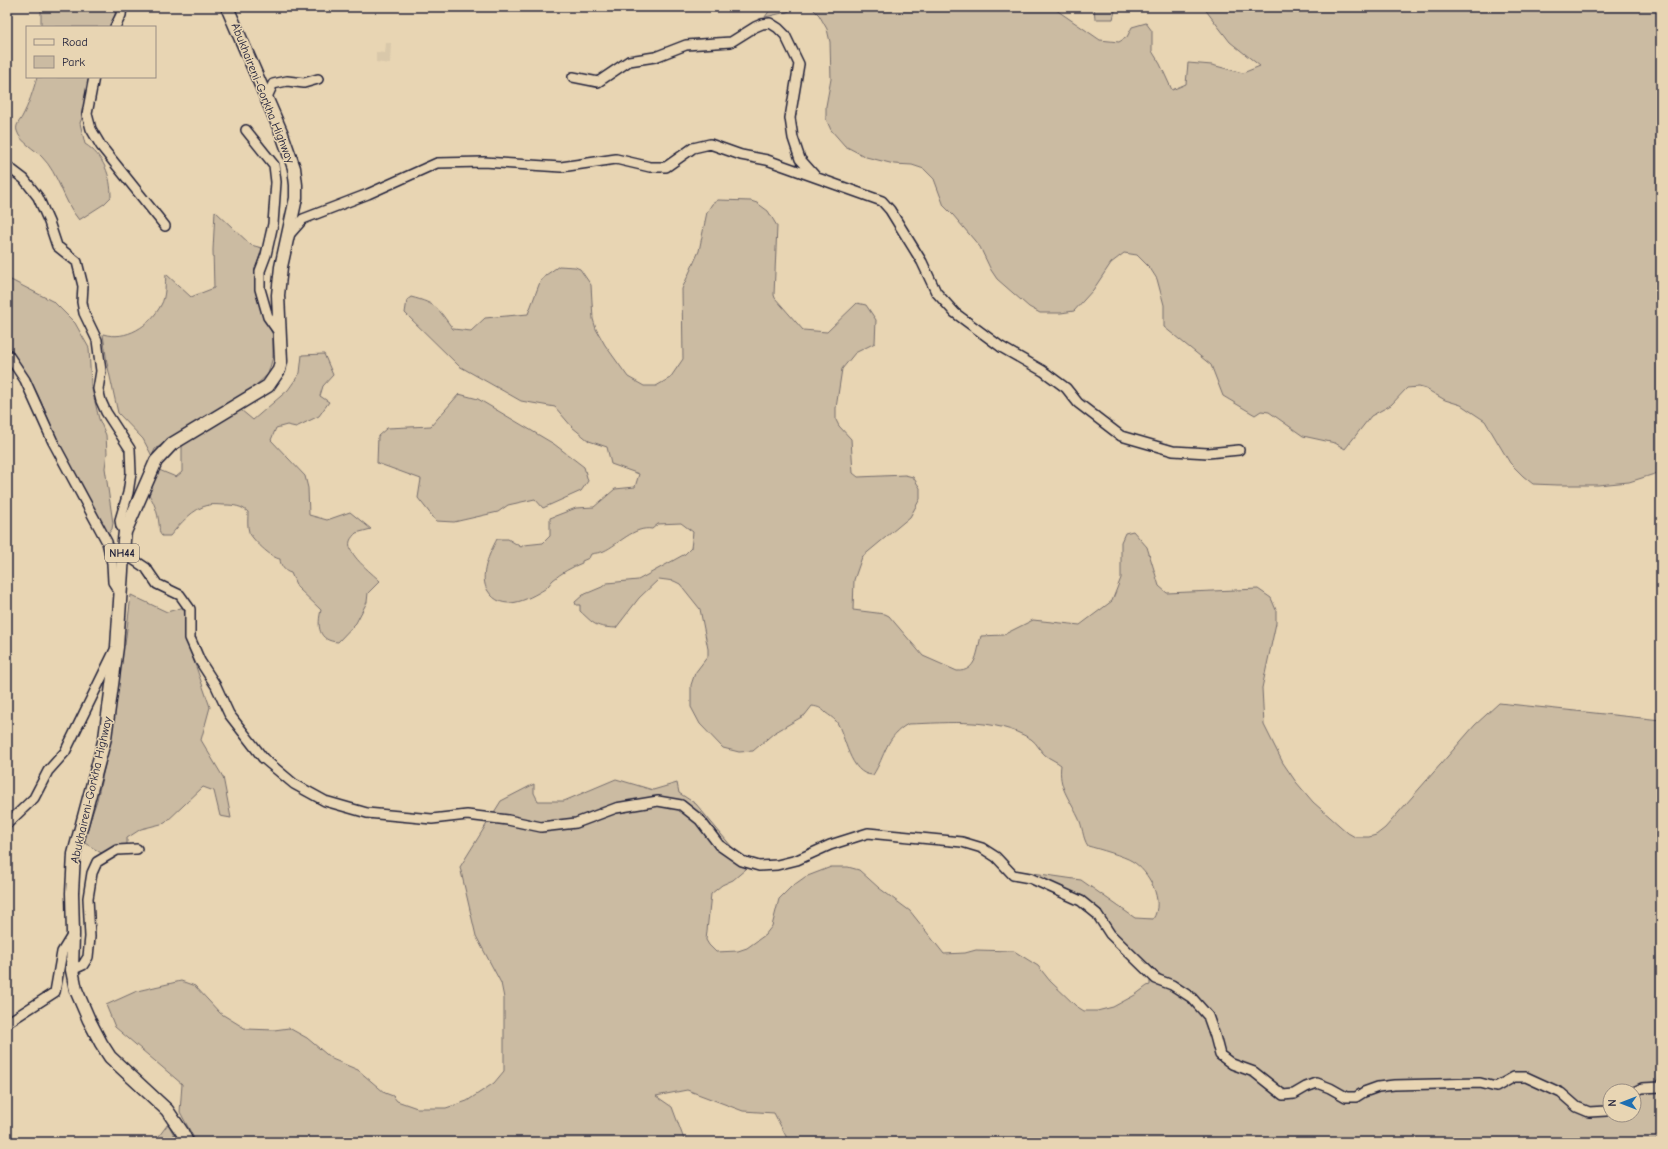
<svg xmlns="http://www.w3.org/2000/svg" width="1668" height="1149" viewBox="0 0 1668 1149" font-family="'Comic Neue',sans-serif">
	<rect width="100%" height="100%" fill="#e8d5b3"/>
	<filter id="ink" filterUnits="userSpaceOnUse"><feTurbulence type="fractalNoise" baseFrequency=".025" numOctaves="2"/><feDisplacementMap in="SourceGraphic" scale="8" xChannelSelector="R" yChannelSelector="G"/><feConvolveMatrix kernelMatrix="1 2 1 2 8 2 1 2 1" color-interpolation-filters="sRGB"/></filter>
	<g filter="url(#ink)">
		<path fill="#d9c8aa" d="M 386,43 L 391,43 L 390,64 L 376,62 L 376,52 L 385,53 Z"/>
		<path fill="#cbbba2" stroke="#766e6e" fill-rule="evenodd" d="M 41,7 L 115,7 L 115,18 L 111,27 L 41,27 Z
			M 772,7 L 799,7 L 787,12 L 765,17 Z
			M 811,7 L 1052,7 L 1100,40 L 1119,42 L 1127,37 L 1132,27 L 1146,23 L 1152,31 L 1152,51 L 1160,64 L 1172,90 L 1186,84 L 1188,63 L 1212,65 L 1243,73 L 1260,66 L 1230,42 L 1204,8 L 1201,7 L 1661,7 L 1661,472 L 1629,482 L 1598,485 L 1557,485 L 1533,484 L 1523,476 L 1510,463 L 1485,421 L 1461,405 L 1445,400 L 1426,389 L 1419,387 L 1407,388 L 1391,405 L 1371,416 L 1345,449 L 1335,443 L 1303,436 L 1269,412 L 1261,411 L 1255,415 L 1223,396 L 1211,365 L 1164,327 L 1164,305 L 1157,279 L 1150,268 L 1137,255 L 1124,253 L 1111,263 L 1093,290 L 1074,311 L 1061,313 L 1040,313 L 1029,307 L 997,279 L 991,270 L 980,247 L 953,215 L 944,206 L 934,179 L 924,169 L 912,165 L 894,164 L 866,157 L 845,146 L 831,130 L 826,119 L 826,106 L 831,79 L 830,42 L 827,29 L 819,15 Z
			M 1094,7 L 1116,7 L 1113,19 L 1095,19 Z
			M 37,77 L 93,77 L 85,96 L 86,107 L 80,123 L 85,144 C 104,156 111,176 111,197 L 104,204 L 79,220 C 63,201 59,174 42,157 C 35,149 20,142 17,131 C 15,125 20,121 22,117 C 29,104 33,91 37,77 Z
			M 718,200 L 751,201 L 757,203 L 768,211 L 777,226 L 774,295 L 775,298 L 803,330 L 827,332 L 857,303 L 866,305 L 876,320 L 875,343 L 855,353 L 842,369 L 836,408 L 836,420 L 839,426 L 851,439 L 853,473 L 858,477 L 905,475 L 913,477 L 920,488 L 920,499 L 910,517 L 862,557 L 854,580 L 853,610 L 885,614 L 889,616 L 923,656 L 957,671 C 977,672 977,651 981,636 L 1003,635 L 1033,620 L 1080,625 L 1112,601 L 1121,578 L 1121,542 L 1125,533 L 1133,531 L 1147,547 L 1159,586 L 1167,593 L 1258,589 L 1271,598 L 1276,610 L 1276,623 L 1262,688 L 1264,725 L 1283,763 L 1296,782 L 1313,802 L 1348,833 L 1355,837 L 1369,837 L 1376,835 L 1385,828 L 1475,725 L 1499,703 L 1661,720 L 1661,1142 L 789,1142 L 774,1113 L 743,1111 L 687,1090 L 656,1096 L 672,1107 L 685,1142 L 196,1142 L 180,1112 L 182,1084 L 115,1027 L 106,1005 L 137,991 L 181,981 L 195,986 L 220,1013 L 246,1029 L 274,1030 L 289,1028 L 307,1038 L 332,1059 L 358,1070 L 385,1093 L 393,1096 L 397,1101 L 417,1108 L 446,1108 L 467,1101 L 494,1083 L 504,1071 L 504,998 L 501,983 L 476,936 L 460,867 L 501,801 L 534,784 L 534,793 L 538,801 L 564,801 L 616,779 L 653,790 L 677,783 L 679,793 L 696,804 L 731,846 L 746,860 L 746,869 L 733,880 L 722,885 L 711,894 L 706,940 L 709,945 L 716,952 L 738,951 L 747,948 L 765,935 L 772,926 L 779,899 L 791,887 L 805,877 L 831,867 L 848,867 L 859,870 L 879,888 L 910,911 L 944,954 L 965,953 L 976,950 L 1014,951 L 1038,966 L 1050,981 L 1076,1006 L 1084,1011 L 1097,1011 L 1113,1007 L 1135,995 L 1147,986 L 1150,985 L 1150,981 L 1167,980 L 1060,888 L 1019,871 L 1081,880 L 1135,918 L 1153,919 C 1165,901 1149,871 1132,861 C 1124,856 1099,849 1088,846 C 1082,837 1083,826 1078,817 C 1069,798 1058,787 1061,765 C 1056,761 1050,759 1045,755 C 1040,751 1037,743 1031,739 C 994,717 949,723 908,724 C 885,737 886,755 873,775 C 849,775 846,735 836,721 C 833,718 829,715 826,713 C 821,708 819,707 812,706 L 805,715 L 774,733 L 753,751 L 739,752 L 723,748 L 700,724 L 691,707 L 691,685 L 695,673 L 708,656 L 708,649 L 700,609 L 680,584 L 674,581 L 659,579 L 639,598 L 616,628 C 595,627 595,625 580,611 L 580,605 L 576,605 L 575,602 L 583,595 L 602,587 L 607,583 L 638,580 L 685,554 L 691,548 L 693,532 L 681,523 L 658,524 L 652,529 C 634,526 619,544 604,551 C 600,553 595,553 591,554 L 589,558 L 582,561 L 582,563 C 572,567 561,573 553,580 C 550,583 548,587 545,589 C 527,600 502,613 488,591 C 478,577 490,552 497,539 L 508,539 L 521,547 L 524,545 L 543,543 L 550,536 L 550,518 L 576,508 L 594,507 L 615,489 L 635,487 L 639,474 L 611,464 L 607,447 L 589,441 L 572,427 L 555,407 L 521,401 L 459,366 L 405,313 L 407,300 L 411,297 C 438,304 437,308 453,329 L 471,331 L 485,318 L 528,314 L 540,282 L 546,275 L 559,266 L 575,267 L 580,269 L 591,285 L 593,319 L 596,329 L 605,345 L 628,377 L 644,386 L 656,386 L 670,378 L 683,359 L 682,289 L 699,251 L 707,212 L 712,204 ZM 1610,1091 L 1634,1091 L 1634,1115 L 1610,1115 Z
			M 215,211 L 251,245 L 262,248 L 256,268 L 255,288 L 267,323 L 273,335 L 273,357 L 268,374 L 253,388 L 219,408 L 155,449 L 152,456 L 143,439 L 118,413 L 107,363 L 103,334 C 126,341 150,326 161,305 C 166,297 165,283 166,274 L 191,297 L 214,288 L 213,250 Z
			M 7,278 L 54,302 L 75,323 L 89,348 L 91,385 L 99,419 L 106,435 L 107,453 L 105,468 L 113,523 L 112,529 L 108,534 L 73,476 L 38,395 L 29,378 L 7,345 Z
			M 324,354 L 333,375 L 323,386 L 320,396 L 329,402 L 319,416 L 296,427 L 287,425 L 276,428 L 271,440 L 305,476 L 308,488 L 309,515 L 327,520 L 350,512 L 371,529 L 356,533 C 354,535 351,538 350,541 C 346,554 371,572 380,581 L 368,593 L 367,602 L 356,623 L 338,642 C 318,641 317,626 321,610 L 297,587 L 291,573 C 285,572 280,565 280,559 C 271,558 252,539 249,532 C 247,526 248,518 248,512 C 242,506 233,505 225,505 C 220,505 214,504 209,505 C 193,508 180,524 170,536 L 162,536 C 158,532 160,529 159,524 C 158,513 154,502 148,493 L 159,470 L 176,477 L 182,472 L 182,441 L 241,410 L 253,420 L 288,390 L 300,373 L 302,355 Z
			M 459,394 L 478,399 L 554,444 L 584,467 L 588,481 L 581,491 L 543,508 L 535,499 L 508,505 L 498,512 L 454,522 L 436,521 L 418,498 L 421,479 L 377,463 L 378,436 L 387,428 L 431,426 Z
			M 131,595 L 167,612 L 184,607 L 186,638 L 210,707 L 201,740 L 223,777 L 231,818 L 220,816 L 214,791 L 203,787 L 165,823 L 141,829 L 127,838 L 127,845 L 116,847 L 103,854 L 83,842 L 97,800 L 112,734 L 120,648 L 125,645 Z
			M 168,1124 L 178,1142 L 135,1142 L 156,1140 Z"/>
		<g fill="none" stroke-linecap="round" stroke-linejoin="round">
			<g stroke="#22223b" stroke-width="12">
				<path id="minor" d="M 115,27 L 121,15 L 122,7
					M 94,77 L 87,114 L 91,129 L 101,146 L 165,226
					M 573,77 L 598,82 L 629,61 L 655,57 L 686,45 L 731,42 L 755,27 L 762,24 L 770,23 L 778,28 L 785,35 L 799,64 L 790,118 L 793,138 L 800,159 L 816,177
					M 267,97 L 273,84 L 287,81 L 304,83 L 318,79
					M 246,130 L 274,165 L 276,182 L 273,224 L 266,255 L 260,271 L 260,289 L 268,317 L 280,334
					M 7,166 L 24,179 L 38,197 L 49,222 L 57,246 L 77,262 L 83,286 L 82,302 L 84,313 L 97,340 L 101,371 L 98,389 L 101,401 L 106,412 L 130,449 L 131,473 L 128,493 L 120,520 L 121,526 L 125,532
					M 288,236 L 303,219 L 368,194 L 437,163 L 484,162 L 561,167 L 616,159 L 650,167 L 666,167 L 693,148 L 710,144 L 741,155 L 767,160 L 882,201 L 890,210 L 922,262 L 936,292 L 955,313 L 1001,347 L 1043,371 L 1066,388 L 1078,403 L 1121,436 L 1173,451 L 1208,453 L 1239,450
					M 7,353 L 25,380 L 53,442 L 107,542 L 112,563 L 113,582 L 120,593
					M 122,552 L 146,568 L 157,584 L 180,595 L 190,609 L 190,638 L 200,661 L 216,686 L 229,714 L 263,758 L 294,784 L 325,801 L 367,813 L 432,819 L 467,815 L 508,820 L 541,827 L 576,823 L 616,808 L 658,801 L 681,805 L 700,820 L 719,845 L 742,861 L 759,866 L 777,865 L 797,860 L 830,845 L 868,833 L 962,842 L 982,848 L 996,857 L 1013,875 L 1030,878 L 1081,901 L 1097,914 L 1110,934 L 1156,979 L 1172,985 L 1192,998 L 1208,1016 L 1215,1036 L 1220,1055 L 1232,1064 L 1254,1072 L 1283,1095 L 1294,1094 L 1306,1087 L 1317,1083 L 1330,1088 L 1346,1097 L 1356,1097 L 1364,1092 L 1378,1087 L 1394,1085 L 1480,1083 L 1496,1087 L 1514,1077 L 1526,1077 L 1561,1093 L 1577,1107 L 1589,1112 L 1606,1111 L 1610,1108
					M 7,824 L 34,798 L 48,771 L 65,752 L 114,652
					M 72,970 L 83,965 L 88,957 L 90,937 L 88,898 L 92,873 L 97,862 L 117,850 L 137,849
					M 7,1023 L 55,992 L 62,952 L 73,934
					M 1634,1092 L 1642,1088 L 1661,1087"/>
			</g>
			<g stroke="#22223b" stroke-width="15">
				<path id="major" d="M 187,1142 L 182,1132 L 167,1110 L 110,1057 L 101,1043 L 89,1020 L 76,990 L 72,970 L 73,934 L 72,893 L 74,854 L 105,738 L 117,647 L 124,540 L 125,532 L 156,461 L 172,444 L 268,386 L 279,370 L 281,361 L 278,295 L 281,267 L 296,198 L 296,185 L 294,168 L 282,134 L 227,7"/>
			</g>
			<use href="#minor" stroke="#e8d5b3" stroke-width="9"/>
			<use href="#major" stroke="#e8d5b3" stroke-width="12"/>
		</g>
	</g>
	<g text-anchor="middle" stroke-width="3" stroke-linejoin="round" paint-order="stroke">
		<rect fill="#e8d5b3" stroke="#5d585f" stroke-width="1" x="105" y="544" width="34" height="18" rx="3"/>
		<g font-size="11" font-weight="bold" fill="#22223b">
			<text x="122" y="557">NH44</text>
		</g>
		<g font-size="12" fill="#22223b" stroke="#e8d5b3">
			<text transform="translate(263 93) rotate(68)" y="4">Abukhaireni-Gorkha Highway</text>
			<text transform="translate(91 790) rotate(-77)" y="4">Abukhaireni-Gorkha Highway</text>
		</g>
	</g>
	<rect width="1668" height="1149" fill="none" stroke="#e8d5b3" stroke-width="24"/>
	<rect x="12" y="12" width="1644" height="1125" fill="none" stroke="#22223b" stroke-width="1.5" filter="url(#ink)"/>
	<rect x="26" y="26" width="130" height="52" fill="#e8d5b3" stroke="#998d83"/>
	<rect x="34" y="39" width="20" height="6" fill="#e8d5b3" stroke="#998d83"/>
	<text x="62" y="46" font-size="12" fill="#22223b">Road</text>
	<rect x="34" y="56" width="20" height="12" fill="#cbbba2" stroke="#998d83"/>
	<text x="62" y="66" font-size="12" fill="#22223b">Park</text>
	<g transform="translate(1622 1103) rotate(270)"><circle r="19" fill="#e8d5b3" stroke="#998d83"/>
	<path d="M0-3L7 15L0 10L-7 15Z" fill="#1f6fb2"/>
	<text y="-6" font-size="11" font-weight="bold" text-anchor="middle" fill="#22223b">N</text>
	</g>
</svg>
